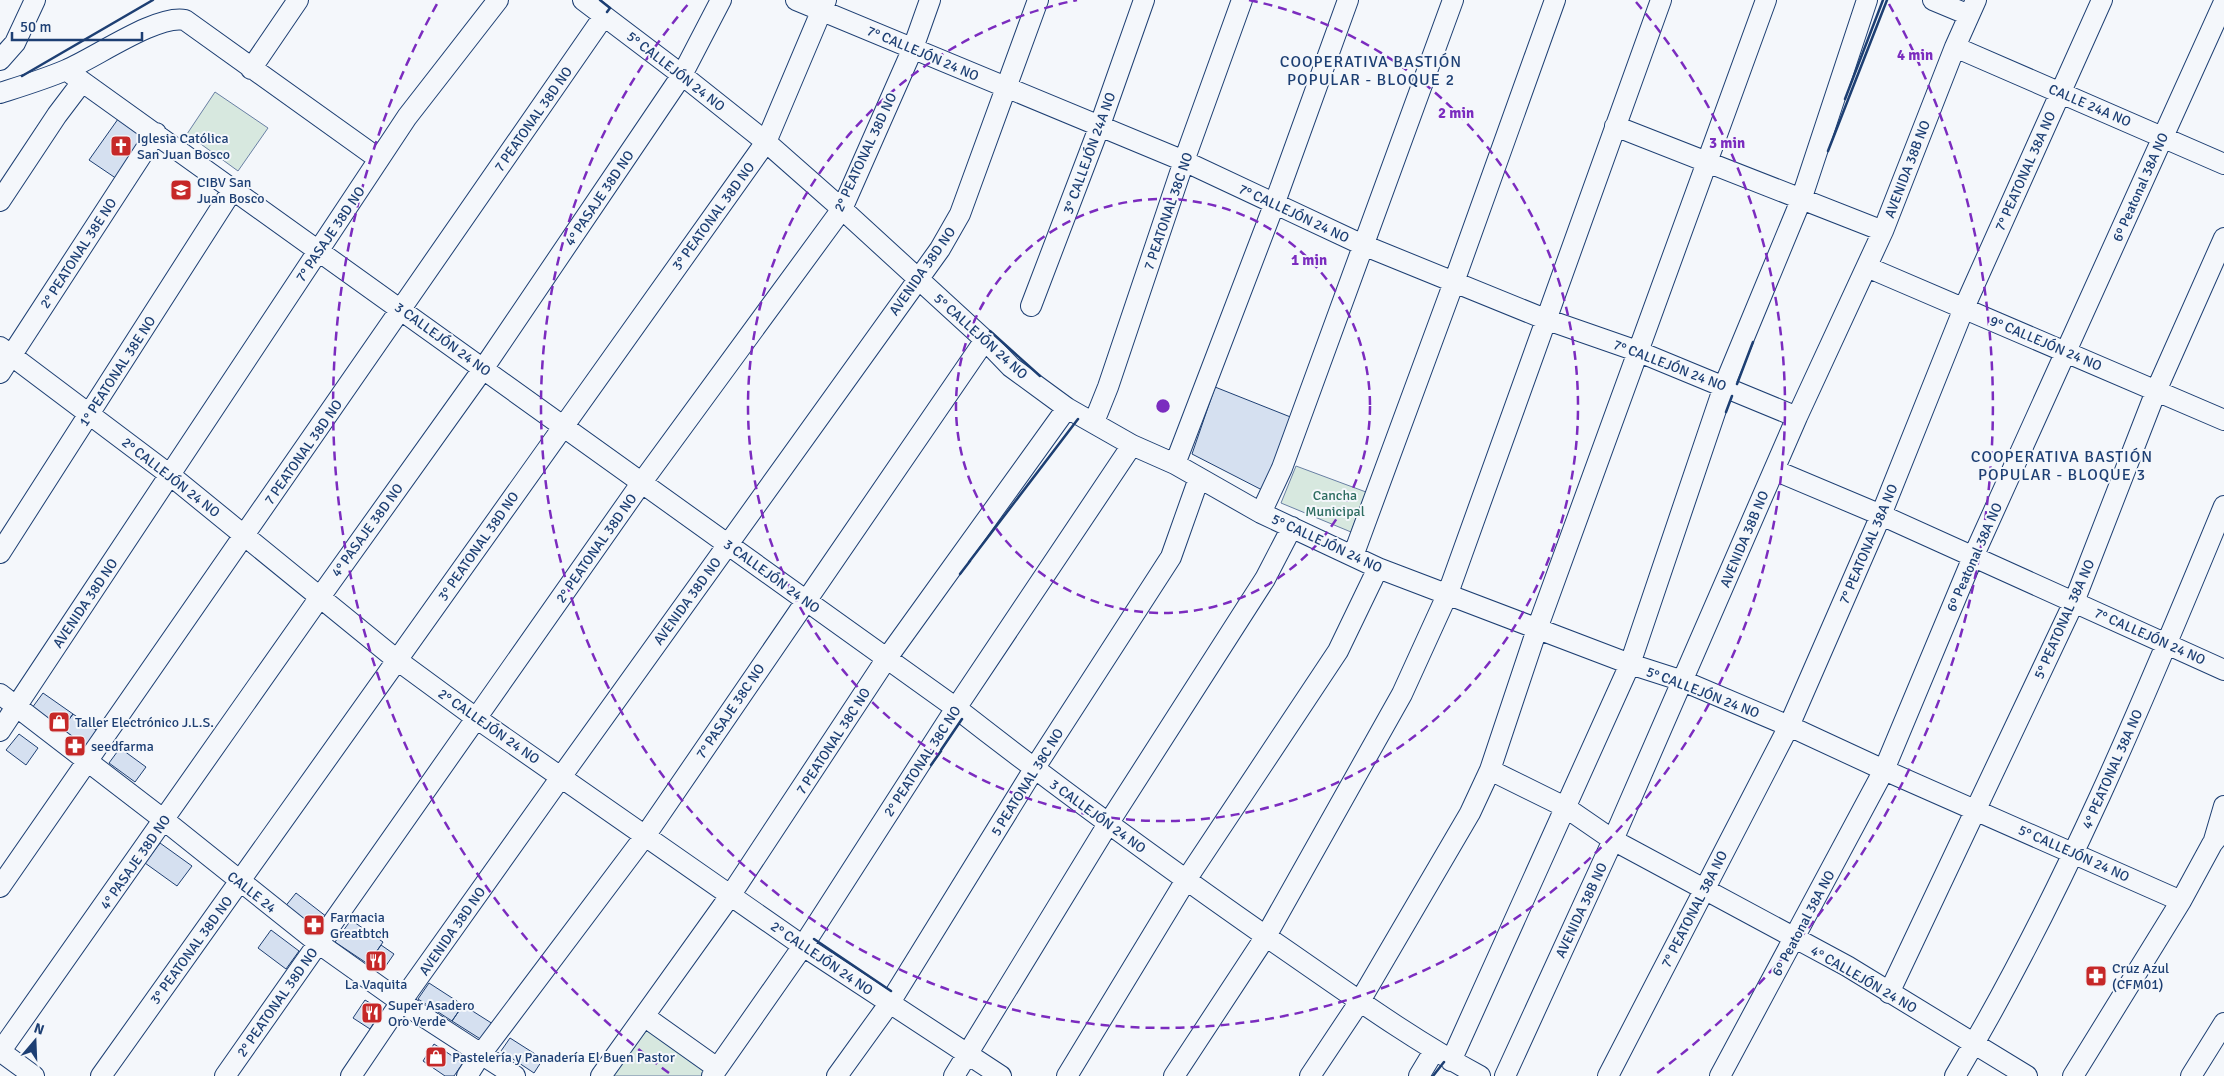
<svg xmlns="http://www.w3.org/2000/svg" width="2224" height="1076" viewBox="0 0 2224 1076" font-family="Signika,sans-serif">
	<rect width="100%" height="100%" fill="#f4f7fb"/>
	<path fill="#d7e8df" stroke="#687fa3" d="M 215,92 L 268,128 L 238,171 L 187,134 Z
		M 1296,466 L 1366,492 L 1351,532 L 1281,503 Z
		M 644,1024 L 707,1069 L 702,1076 L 609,1076 Z"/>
	<path fill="#d5e0f0" stroke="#1d3f73" d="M 123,112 L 153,133 L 120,181 L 89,160 Z
		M 1215,387 L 1293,418 L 1266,492 L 1192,454 Z
		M 43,693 L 73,714 L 62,729 L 32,708 Z
		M 73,714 L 99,732 L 88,748 L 62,729 Z
		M 19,734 L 38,748 L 26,765 L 6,750 Z
		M 120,748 L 146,767 L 135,782 L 109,763 Z
		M 160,843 L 192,866 L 177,886 L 145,863 Z
		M 296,893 L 327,917 L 316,932 L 284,908 Z
		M 351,920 L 383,942 L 368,964 L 335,942 Z
		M 271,930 L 299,951 L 286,969 L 258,948 Z
		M 381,945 L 394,954 L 383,970 L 370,961 Z
		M 429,983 L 463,1005 L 452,1021 L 418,999 Z
		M 365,1000 L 382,1010 L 370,1029 L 353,1018 Z
		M 463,1005 L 493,1024 L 482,1040 L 452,1021 Z
		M 510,1038 L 543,1059 L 534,1073 L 501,1051 Z
		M 434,1044 L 463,1063 L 454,1076 L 445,1076 L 423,1061 Z"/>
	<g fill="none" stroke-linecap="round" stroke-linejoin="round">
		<g stroke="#1d3f73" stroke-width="22">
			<path id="minor" d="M 583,0 L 682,75 L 766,142 L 842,209 L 985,340 L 1011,367 L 1067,408 L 1132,445 L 1175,464 L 1261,513 L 1378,568 L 1630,664 L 1683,681 L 1789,726 L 1884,770 L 2181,901
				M 796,0 L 1184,161 L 1363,245 L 1545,319 L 1637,351 L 1797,417
				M 1933,0 L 1969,15
				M 1955,47 L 2224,164
				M 0,60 L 15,43 L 35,0
				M 251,69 L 298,0
				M 66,70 L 956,708 C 1061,790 1168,868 1277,944 C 1344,990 1409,1038 1480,1076
				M 0,93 C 22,86 45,79 66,70 C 95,58 157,14 185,20 L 379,159
				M 1615,126 L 1883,231
				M 0,201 L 57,115 L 82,82
				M 1867,267 L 2224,420
				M 1031,306 L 1100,125 L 1144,0
				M 0,347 L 170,475 L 397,660 L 476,718 L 803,946 L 1001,1076
				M 0,373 L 156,133
				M 1094,422 L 1108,387 L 1184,161 L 1242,0
				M 1175,464 L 1274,205 L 1348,0
				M 1774,470 L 1881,515 L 2224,670
				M 1261,513 L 1282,468 L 1453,0
				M 0,553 L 233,189
				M 1353,556 L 1454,282 L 1555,0
				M 0,694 L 164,820 L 318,943 L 401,1002 L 515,1076
				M 0,731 L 407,117 L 498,0
				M 1490,770 L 1565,807 L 1613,840 L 1847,966 L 2027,1076
				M 2214,840 L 2224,806
				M 0,887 L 604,16
				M 1889,993 L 2074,602 L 2156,391 L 2224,238
				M 644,1016 L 717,1068
				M 0,1051 L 34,1076
				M 0,1052 L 320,597 L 483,369 L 682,75 L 721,0
				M 1451,1061 L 1630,664 L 1724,386 L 1801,200 L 1867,0
				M 101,1076 L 766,142 L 826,0
				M 225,1076 L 642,482 L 842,209 L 913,48 L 930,0
				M 351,1076 L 401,1002 L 561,777 L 940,249 L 960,214 L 1038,0
				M 467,1076 L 481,1054 L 645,836 L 985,340
				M 601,1076 L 730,896 L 887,658 L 1067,408
				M 712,1076 L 803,946 L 956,708 L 1132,445
				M 837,1076 L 889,1004 L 1034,769 L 1171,557 L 1199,478
				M 954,1076 L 1108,824 L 1265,579 L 1292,527
				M 1067,1076 L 1186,880 L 1338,651 L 1378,568
				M 1174,1076 L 1266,936 L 1402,694 L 1448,593 L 1661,0
				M 1310,1076 L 1360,1001 L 1470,813 L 1490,770 L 1537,629 L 1766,0
				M 1419,1076 L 1434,1051
				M 1505,1076 L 1613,840 L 1797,417 L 1883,231 L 1955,47 L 1976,0
				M 1608,1076 L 1789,726 L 1881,515 L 1964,308 L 2102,0
				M 1720,1076 L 1884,770 L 1973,557 L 2224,2
				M 1955,1076 C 2063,895 2144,700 2224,506
				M 2073,1076 L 2181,901 L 2212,844 L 2224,829
				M 2191,1076 L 2224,1023"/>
		</g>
		<use href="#minor" stroke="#f4f7fb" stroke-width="20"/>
		<path stroke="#1d3f73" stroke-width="2.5" d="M 600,0 L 610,8 L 607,12
			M 22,76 L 153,0
			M 1845,99 L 1883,0
			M 1828,151 L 1887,0
			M 990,331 L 1040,376
			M 1737,384 L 1753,342
			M 1726,412 L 1732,396
			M 969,562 L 1078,419
			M 960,574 L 970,561
			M 941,750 L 962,719
			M 931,765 L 941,751
			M 814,939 L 891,991
			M 1433,1076 L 1444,1062"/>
	</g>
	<g fill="none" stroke="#7b2cbf" stroke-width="2.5" stroke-dasharray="9 6">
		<circle cx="1163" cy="406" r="207"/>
		<path d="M1249 0A415 415 0 1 1 1077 0"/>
		<path d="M1636 2A622 622 0 1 1 690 2"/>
		<path d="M669 1073A830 830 0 0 1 437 4M1889 4A830 830 0 0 1 1657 1073"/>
	</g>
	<defs>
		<g id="church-square" transform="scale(1.125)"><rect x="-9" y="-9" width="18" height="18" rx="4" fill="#c62828" stroke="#f4f7fb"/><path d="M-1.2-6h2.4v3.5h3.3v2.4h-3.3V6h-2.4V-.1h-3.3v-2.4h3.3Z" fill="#fff"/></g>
		<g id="school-square" transform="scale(1.125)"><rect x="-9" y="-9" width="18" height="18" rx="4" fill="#c62828" stroke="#f4f7fb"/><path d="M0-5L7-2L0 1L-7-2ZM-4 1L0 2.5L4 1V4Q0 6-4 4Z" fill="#fff"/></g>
		<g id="shop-square" transform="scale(1.125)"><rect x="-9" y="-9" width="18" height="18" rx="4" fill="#c62828" stroke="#f4f7fb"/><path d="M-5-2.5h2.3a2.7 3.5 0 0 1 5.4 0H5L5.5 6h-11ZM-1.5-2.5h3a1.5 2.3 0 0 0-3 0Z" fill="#fff"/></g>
		<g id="pharmacy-square" transform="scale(1.125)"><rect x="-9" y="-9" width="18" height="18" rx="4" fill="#c62828" stroke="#f4f7fb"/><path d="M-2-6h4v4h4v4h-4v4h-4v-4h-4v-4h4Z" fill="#fff"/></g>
		<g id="restaurant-square" transform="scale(1.125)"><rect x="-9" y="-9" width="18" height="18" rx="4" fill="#c62828" stroke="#f4f7fb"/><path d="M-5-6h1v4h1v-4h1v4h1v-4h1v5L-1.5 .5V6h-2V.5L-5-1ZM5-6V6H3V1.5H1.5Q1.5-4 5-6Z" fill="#fff"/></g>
	</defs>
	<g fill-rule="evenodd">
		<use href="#church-square" x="121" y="146"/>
		<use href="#school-square" x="181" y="190"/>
		<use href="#shop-square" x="59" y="722"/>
		<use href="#pharmacy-square" x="75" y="746"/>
		<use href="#pharmacy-square" x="314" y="925"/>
		<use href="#restaurant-square" x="376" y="961"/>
		<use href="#pharmacy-square" x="2096" y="976"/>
		<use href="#restaurant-square" x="372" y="1013"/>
		<use href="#shop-square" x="436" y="1057"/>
	</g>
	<g text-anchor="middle" stroke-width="4" stroke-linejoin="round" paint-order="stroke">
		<g font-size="14" fill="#1d3f73" stroke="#f4f7fb">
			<text transform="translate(923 53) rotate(23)" y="5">7° CALLEJÓN 24 NO</text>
			<text transform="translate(676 71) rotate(38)" y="5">5° CALLEJÓN 24 NO</text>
			<text transform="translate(2090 105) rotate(23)" y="5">CALLE 24A NO</text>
			<text transform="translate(533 119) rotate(-55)" y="5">7 PEATONAL 38D NO</text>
			<text transform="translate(865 152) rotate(-65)" y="5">2° PEATONAL 38D NO</text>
			<text transform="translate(1089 153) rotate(-70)" y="5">3° CALLEJÓN 24A NO</text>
			<text transform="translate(1907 169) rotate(-69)" y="5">AVENIDA 38B NO</text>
			<text transform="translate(2025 171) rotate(-66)" y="5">7° PEATONAL 38A NO</text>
			<text transform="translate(2140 187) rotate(-66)" y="5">6º Peatonal 38A NO</text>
			<text transform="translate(599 198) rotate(-56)" y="5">4° PASAJE 38D NO</text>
			<text transform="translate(1168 211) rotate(-71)" y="5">7 PEATONAL 38C NO</text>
			<text transform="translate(1294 213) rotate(25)" y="5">7° CALLEJÓN 24 NO</text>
			<text transform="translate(713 216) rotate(-54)" y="5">3° PEATONAL 38D NO</text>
			<text transform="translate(330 234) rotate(-56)" y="5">7° PASAJE 38D NO</text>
			<text transform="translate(78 253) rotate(-57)" y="5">2° PEATONAL 38E NO</text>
			<text transform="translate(922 271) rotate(-55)" y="5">AVENIDA 38D NO</text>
			<text transform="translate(981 336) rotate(42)" y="5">5° CALLEJÓN 24 NO</text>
			<text transform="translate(443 339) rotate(36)" y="5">3 CALLEJÓN 24 NO</text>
			<text transform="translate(2046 343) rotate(23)" y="5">9° CALLEJÓN 24 NO</text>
			<text transform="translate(1670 365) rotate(21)" y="5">7° CALLEJÓN 24 NO</text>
			<text transform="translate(117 371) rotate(-57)" y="5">1° PEATONAL 38E NO</text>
			<text transform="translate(303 452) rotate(-55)" y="5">7 PEATONAL 38D NO</text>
			<text transform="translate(171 477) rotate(38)" y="5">2° CALLEJÓN 24 NO</text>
			<text transform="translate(367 530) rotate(-54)" y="5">4° PASAJE 38D NO</text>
			<text transform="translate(1744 539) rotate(-67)" y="5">AVENIDA 38B NO</text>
			<text transform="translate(1327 543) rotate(25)" y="5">5° CALLEJÓN 24 NO</text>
			<text transform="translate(1868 544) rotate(-67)" y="5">7° PEATONAL 38A NO</text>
			<text transform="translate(478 546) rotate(-55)" y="5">3° PEATONAL 38D NO</text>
			<text transform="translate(596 548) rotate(-55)" y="5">2° PEATONAL 38D NO</text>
			<text transform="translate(1974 557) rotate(-66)" y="5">6º Peatonal 38A NO</text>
			<text transform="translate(772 576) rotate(36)" y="5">3 CALLEJÓN 24 NO</text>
			<text transform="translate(687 601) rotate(-54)" y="5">AVENIDA 38D NO</text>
			<text transform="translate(85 603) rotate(-56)" y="5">AVENIDA 38D NO</text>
			<text transform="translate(2064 619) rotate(-66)" y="5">5° PEATONAL 38A NO</text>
			<text transform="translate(2150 636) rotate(24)" y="5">7° CALLEJÓN 24 NO</text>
			<text transform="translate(1703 692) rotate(21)" y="5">5° CALLEJÓN 24 NO</text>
			<text transform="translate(730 711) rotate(-56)" y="5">7° PASAJE 38C NO</text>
			<text transform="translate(489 726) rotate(35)" y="5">2° CALLEJÓN 24 NO</text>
			<text transform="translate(833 741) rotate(-57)" y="5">7 PEATONAL 38C NO</text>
			<text transform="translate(922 761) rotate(-57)" y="5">2° PEATONAL 38C NO</text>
			<text transform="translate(2112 769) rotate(-66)" y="5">4° PEATONAL 38A NO</text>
			<text transform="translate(1027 782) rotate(-58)" y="5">5 PEATONAL 38C NO</text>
			<text transform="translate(1098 816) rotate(36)" y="5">3 CALLEJÓN 24 NO</text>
			<text transform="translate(2074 853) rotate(24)" y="5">5° CALLEJÓN 24 NO</text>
			<text transform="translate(135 862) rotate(-55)" y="5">4° PASAJE 38D NO</text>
			<text transform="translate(252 892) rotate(38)" y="5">CALLE 24</text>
			<text transform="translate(1694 909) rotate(-63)" y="5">7° PEATONAL 38A NO</text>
			<text transform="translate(1581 910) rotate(-65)" y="5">AVENIDA 38B NO</text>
			<text transform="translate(1803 923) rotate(-62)" y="5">6º Peatonal 38A NO</text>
			<text transform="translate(452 931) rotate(-55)" y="5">AVENIDA 38D NO</text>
			<text transform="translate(191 950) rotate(-54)" y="5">3° PEATONAL 38D NO</text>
			<text transform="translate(822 958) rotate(34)" y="5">2° CALLEJÓN 24 NO</text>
			<text transform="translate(1864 979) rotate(30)" y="5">4° CALLEJÓN 24 NO</text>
			<text transform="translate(277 1002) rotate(-55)" y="5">2° PEATONAL 38D NO</text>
		</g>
		<g font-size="14" fill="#1d3f73" stroke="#f4f7fb" text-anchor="start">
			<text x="137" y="143">Iglesia Católica<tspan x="137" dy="16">San Juan Bosco</tspan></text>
			<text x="197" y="187">CIBV San<tspan x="197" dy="16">Juan Bosco</tspan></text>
			<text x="75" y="727">Taller Electrónico J.L.S.</text>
			<text x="91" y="751">seedfarma</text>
			<text x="330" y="922">Farmacia<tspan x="330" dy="16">Greatbtch</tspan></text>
			<text x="2112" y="973">Cruz Azul<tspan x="2112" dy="16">(CFM01)</tspan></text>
			<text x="376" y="989" text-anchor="middle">La Vaquita</text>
			<text x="388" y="1010">Super Asadero<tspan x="388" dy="16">Oro Verde</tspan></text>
			<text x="452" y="1062">Pastelería y Panadería El Buen Pastor</text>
		</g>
		<g font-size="14" fill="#2c6c60" stroke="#f4f7fb">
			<text x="1335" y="500">Cancha<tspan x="1335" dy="16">Municipal</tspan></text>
		</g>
		<g font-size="16" letter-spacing="1" fill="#1d3f73" stroke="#f4f7fb">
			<text x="1371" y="67">COOPERATIVA BASTIÓN<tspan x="1371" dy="18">POPULAR - BLOQUE 2</tspan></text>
			<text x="2062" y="462">COOPERATIVA BASTIÓN<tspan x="2062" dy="18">POPULAR - BLOQUE 3</tspan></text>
		</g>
	</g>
	<circle cx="1163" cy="406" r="8" fill="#7b2cbf" stroke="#f4f7fb" stroke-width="2.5"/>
	<g font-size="15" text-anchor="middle" font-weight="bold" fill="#7b2cbf" stroke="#f4f7fb" stroke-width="4" stroke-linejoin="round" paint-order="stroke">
		<text x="1915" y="60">4 min</text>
		<text x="1456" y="118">2 min</text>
		<text x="1727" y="148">3 min</text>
		<text x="1309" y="265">1 min</text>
	</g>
	<g transform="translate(35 1041) rotate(19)" stroke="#f4f7fb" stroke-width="4" paint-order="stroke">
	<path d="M0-4L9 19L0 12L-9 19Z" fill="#1d3f73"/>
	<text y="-8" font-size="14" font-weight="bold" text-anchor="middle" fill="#1d3f73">N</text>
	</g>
	<path d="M12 32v8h130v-8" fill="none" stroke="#1d3f73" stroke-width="2.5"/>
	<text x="20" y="32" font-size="15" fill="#1d3f73" stroke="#f4f7fb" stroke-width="4" paint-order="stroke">50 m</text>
</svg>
